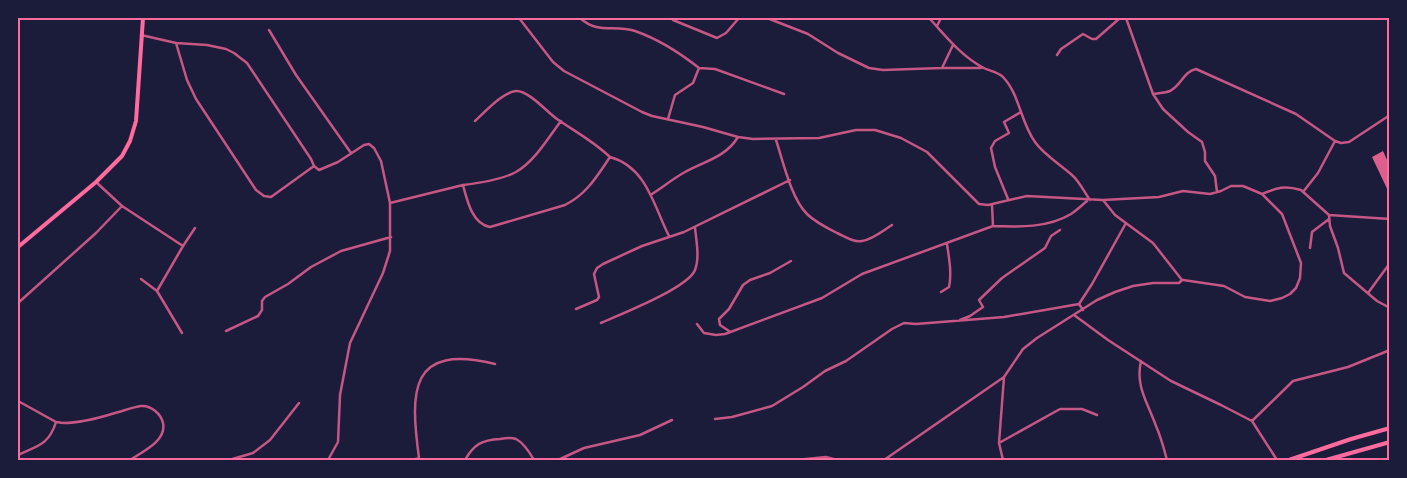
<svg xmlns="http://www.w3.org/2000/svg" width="1407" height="478" viewBox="0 0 1407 478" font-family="Mulish,sans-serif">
	<rect width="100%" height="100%" fill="#1b1b3a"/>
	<path fill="#dd5f8e" d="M 1383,151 L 1388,162 L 1390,161 L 1390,195 L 1372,157 Z"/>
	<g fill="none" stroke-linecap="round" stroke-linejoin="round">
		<path stroke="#c65784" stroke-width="2.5" d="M 519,18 L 553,62 L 564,71 L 642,112 L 652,116 L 703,127 L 738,137 L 753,139 L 819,138 L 856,130 L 875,130 L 901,138 L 927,152 L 979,204 L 988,205 L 1027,196 L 1103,200 L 1115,215 L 1153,243 L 1182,280 L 1179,283 L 1153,283 L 1133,286 L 1115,292 L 1097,300 L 1037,338 L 1023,349 L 1004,377 L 999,443 L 1003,460
			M 580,18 C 599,35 613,24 635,31 C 658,39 680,53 699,68 L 693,83 L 675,95 L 668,119
			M 757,18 L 763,18
			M 767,18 L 808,34 L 838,53 L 869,68 L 883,70 L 942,68 L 953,45
			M 929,18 C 945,35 960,55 982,67 C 988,71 997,71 1003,77 C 1020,95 1020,121 1035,142 C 1044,155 1060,164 1072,175 C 1080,182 1084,192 1090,200
			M 1126,18 L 1153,94 L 1163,109 L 1188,132 L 1202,142 L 1205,152 L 1205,161 L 1215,176 L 1217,192
			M 673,20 L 717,38 L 726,33 L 739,18
			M 937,26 L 941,18
			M 269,30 L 296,75 L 351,153
			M 141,35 L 176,43 L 207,45 L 226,49 L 234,53 L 247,63 L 311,159 L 314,166 L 319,170 L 338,162 L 364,145 L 369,144 L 374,148 L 381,161 L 390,203 L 390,251 L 383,273 L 350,343 L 340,395 L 338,442 L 328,460
			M 176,43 L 187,80 L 196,99 L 256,190 L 264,196 L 271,197 L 314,166
			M 1057,55 L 1061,49 L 1083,34 L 1092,39 L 1096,39 L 1120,18
			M 699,68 L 715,69 L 784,94
			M 942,68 L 981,68
			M 1153,94 C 1159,93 1165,93 1170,91 C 1181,86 1183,72 1196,69 L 1296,114 L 1335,141 L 1341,143 L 1349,142 L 1390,115
			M 475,121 C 485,112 503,92 516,91 C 528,90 547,112 557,119 C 577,133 592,140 610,157
			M 561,121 C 548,138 535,161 516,172 C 501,180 480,183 463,185 C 467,200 472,224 490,227 L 565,205 C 587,194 597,176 610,157 C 647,167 654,207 669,236
			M 776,140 C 783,161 791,198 807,214 C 815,222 827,228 837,233 C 844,236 854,243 862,241 C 872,240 884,230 892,225
			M 96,182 L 122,206 L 183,246
			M 1303,192 L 1318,173 L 1335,141
			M 652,194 C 663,187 674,178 685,172 C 705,161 726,157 738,137
			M 1262,194 C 1277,188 1284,185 1301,190 L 1329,215
			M 1008,199 L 995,167 L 991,148 L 995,141 L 1009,133 L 1004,122 L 1021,112
			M 1103,200 L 1159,197 L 1183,191 L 1210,194 L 1221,191 L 1231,186 L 1243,186 L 1262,194 L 1282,214 L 1301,263 L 1300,278 L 1296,288 L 1290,294 L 1282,298 L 1270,301 L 1245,297 L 1224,286 L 1183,280
			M 390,203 L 463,185
			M 1390,219 L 1329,215 L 1330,226 L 1338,248 L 1344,273 L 1377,301 L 1390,308
			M 993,226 C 1019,227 1048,228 1071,214 C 1077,210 1082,205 1087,201
			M 1310,248 L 1312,232 L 1329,219
			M 141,279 L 157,291
			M 941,292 L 949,287 C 952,273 949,258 947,244
			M 1368,293 L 1390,263
			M 18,303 L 96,233 L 122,206
			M 576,309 L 597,300 L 599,297 L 594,274 L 597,268 L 603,264 L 642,246 L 684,232 L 790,180
			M 1083,310 L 1079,304 L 1092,284 L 1126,223
			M 1074,315 L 1108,340 L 1171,381 L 1221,405 L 1252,421 L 1277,460
			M 960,320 L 970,316 L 983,307 L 979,300 L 1002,278 L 1045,248 L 1051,236 L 1060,230
			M 601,323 C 621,314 688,288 695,270 C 700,257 696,240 695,227
			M 697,324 L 704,333 L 716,335 L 725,334 L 822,298 L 862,274 L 993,226 L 992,205
			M 226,331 L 258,316 L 262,310 L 262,301 L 265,297 L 288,284 L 311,267 L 341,251 L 391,237
			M 729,331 L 720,325 L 719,319 L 729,309 L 743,285 L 750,280 L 770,273 L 791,261
			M 182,333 L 157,291 L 183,246 L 195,228
			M 1141,361 C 1135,386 1148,403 1156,426 C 1161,437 1164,449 1167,460
			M 18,401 L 56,422 L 63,423 C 80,423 99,418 115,413 C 123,411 133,407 141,406 C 151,405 161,414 163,423 C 167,441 142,452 130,460
			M 715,419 L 732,417 L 772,406 L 803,387 L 825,371 L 846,361 L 892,329 L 904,323 L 916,324 L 1004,317 L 1079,304
			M 1252,421 L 1293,381 L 1348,367 L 1390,350
			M 999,443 L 1060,409 L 1082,409 L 1097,415
			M 18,455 C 37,446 49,445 56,422
			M 419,458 C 410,391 409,343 495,364
			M 229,460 L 253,453 L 270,440 L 299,403
			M 413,460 L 419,458 L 420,460
			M 465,460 C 474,444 482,440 500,439 C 505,438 511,437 516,439 C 524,443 530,453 534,460
			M 558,460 L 584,448 L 640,435 L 672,420
			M 796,460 L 826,457 L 837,460
			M 884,460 L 1004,377"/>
		<path stroke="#ff6b9d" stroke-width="4" d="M 18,247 L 96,182 L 122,156 L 130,141 L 136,121 L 143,18
			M 1289,460 L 1351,439 L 1390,428
			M 1326,460 L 1390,442"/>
	</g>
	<rect width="1407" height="478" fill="none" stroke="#1b1b3a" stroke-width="38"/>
	<rect x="19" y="19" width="1369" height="440" fill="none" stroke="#ff6b9d" stroke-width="2"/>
</svg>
